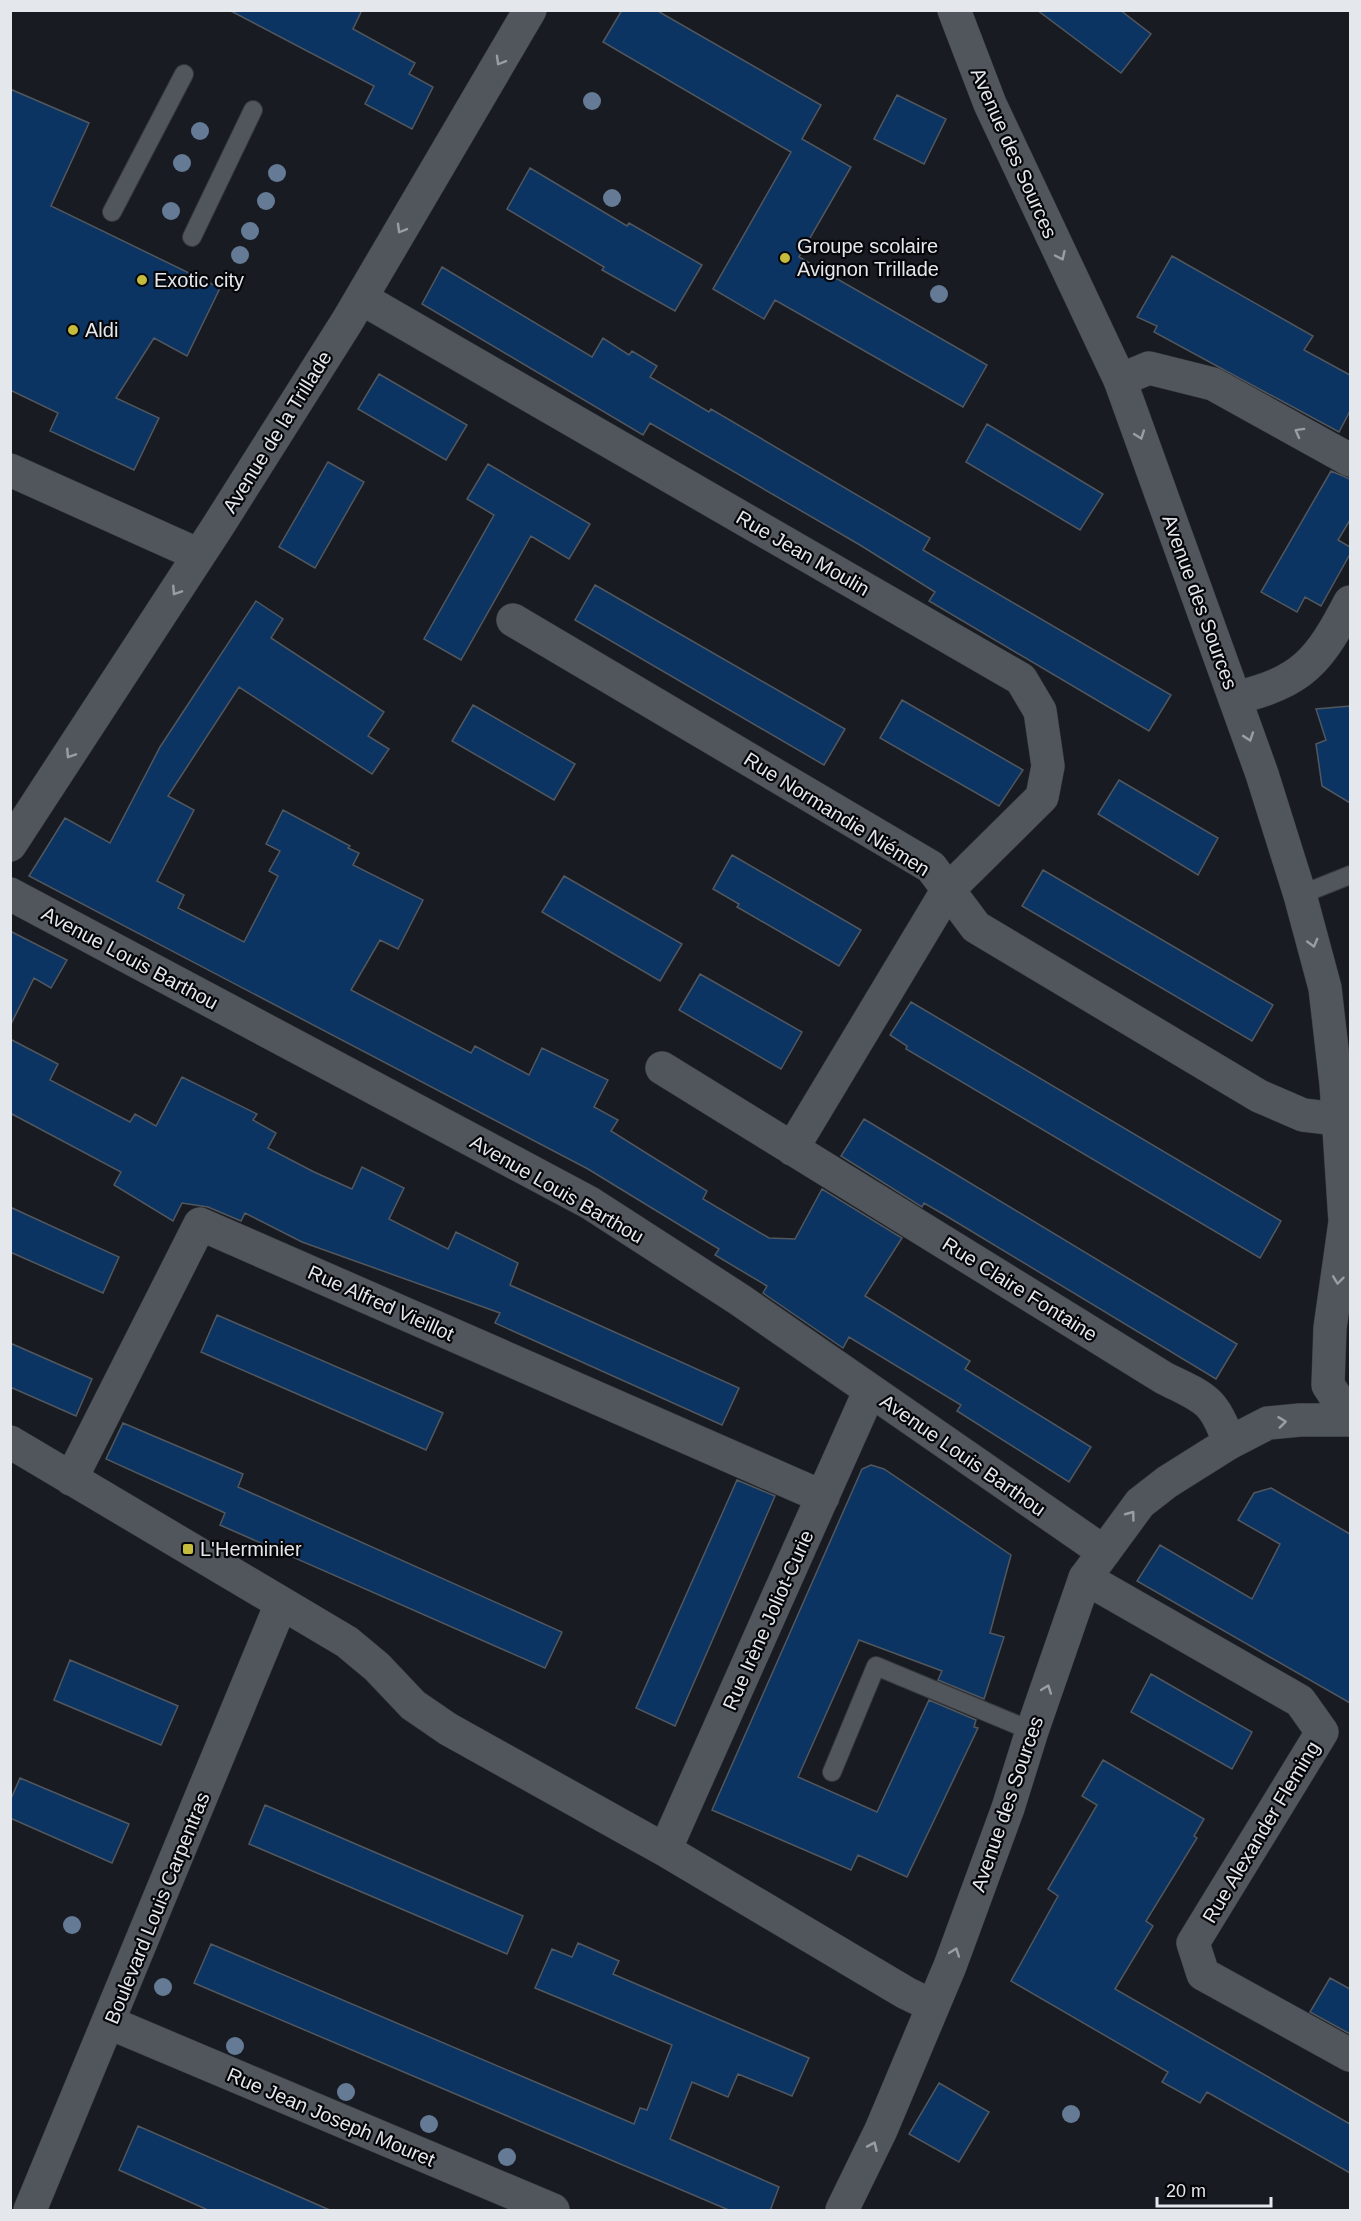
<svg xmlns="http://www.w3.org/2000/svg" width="1361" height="2221" viewBox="0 0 1361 2221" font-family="Arial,sans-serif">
	<rect width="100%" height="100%" fill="#181c22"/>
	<path fill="#0c3462" stroke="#52575e" stroke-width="1.5" d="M 229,10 L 362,10 L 353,29 L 415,63 L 409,74 L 433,87 L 412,129 L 365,104 L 374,86 Z
		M 622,10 L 656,10 L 821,105 L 802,139 L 851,167 L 799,257 L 987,365 L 963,407 L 775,300 L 764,319 L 713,289 L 791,152 L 603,42 Z
		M 1037,10 L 1120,10 L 1151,34 L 1121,73 Z
		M 10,89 L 89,123 L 51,206 L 220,288 L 187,356 L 154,338 L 116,398 L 159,418 L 134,470 L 50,431 L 58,413 L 10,390 Z
		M 897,95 L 946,119 L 924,164 L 874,139 Z
		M 530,168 L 627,226 L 629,223 L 702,265 L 675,311 L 602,270 L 604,267 L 507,209 Z
		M 1172,256 L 1313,336 L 1304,350 L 1350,375 L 1350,411 L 1339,432 L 1154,332 L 1157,326 L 1137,317 Z
		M 442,267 L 592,357 L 603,338 L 629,355 L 632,351 L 657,366 L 650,377 L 709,412 L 711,409 L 930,538 L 923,550 L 1171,695 L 1149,731 L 929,601 L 935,592 L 860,545 L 650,423 L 643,435 L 422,304 Z
		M 379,374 L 467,425 L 446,460 L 358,409 Z
		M 987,424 L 1103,494 L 1080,530 L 966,462 Z
		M 328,462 L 364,482 L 315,568 L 279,547 Z
		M 488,464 L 590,524 L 569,559 L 531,536 L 461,660 L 424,639 L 494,515 L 467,499 Z
		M 1331,471 L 1350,479 L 1350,520 L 1338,540 L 1350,547 L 1350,554 L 1321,606 L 1305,597 L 1297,612 L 1261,592 Z
		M 595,585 L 845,729 L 824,765 L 575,620 Z
		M 256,601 L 283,619 L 271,638 L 384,712 L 368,736 L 389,749 L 372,774 L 239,687 L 168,796 L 194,810 L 157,881 L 184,895 L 178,908 L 244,942 L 278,876 L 269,871 L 280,851 L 266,844 L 283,810 L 350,846 L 348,848 L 359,853 L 353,865 L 423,900 L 398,949 L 380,940 L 351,990 L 471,1053 L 475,1046 L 529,1075 L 542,1048 L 608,1080 L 594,1107 L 618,1120 L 611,1131 L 707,1191 L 703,1199 L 769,1238 L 795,1239 L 822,1189 L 902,1238 L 865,1296 L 970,1361 L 965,1369 L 1091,1447 L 1069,1482 L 957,1411 L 961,1405 L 849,1337 L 843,1348 L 763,1293 L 767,1286 L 715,1255 L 719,1249 L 588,1169 L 29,876 L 65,818 L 110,843 L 160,747 Z
		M 902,700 L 1023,770 L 999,806 L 880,738 Z
		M 473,705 L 575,764 L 554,800 L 452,741 Z
		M 1350,706 L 1350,803 L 1322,786 L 1316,744 L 1326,740 L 1316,709 Z
		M 1119,780 L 1218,838 L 1198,875 L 1098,814 Z
		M 732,855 L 861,930 L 839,966 L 737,907 L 739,904 L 713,889 Z
		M 1043,870 L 1273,1005 L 1252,1041 L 1022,906 Z
		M 564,876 L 682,944 L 660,981 L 542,912 Z
		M 10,931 L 67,960 L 51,988 L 34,978 L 10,1026 Z
		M 700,974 L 802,1032 L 781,1069 L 679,1010 Z
		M 911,1002 L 1281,1221 L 1260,1258 L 906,1049 L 907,1046 L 890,1035 Z
		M 10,1039 L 58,1064 L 50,1080 L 130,1122 L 135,1114 L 156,1126 L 182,1077 L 257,1114 L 253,1120 L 276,1133 L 268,1148 L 314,1172 L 352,1189 L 362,1167 L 404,1188 L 389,1219 L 448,1249 L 456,1232 L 518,1263 L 510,1285 L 739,1388 L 722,1425 L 495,1323 L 500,1313 L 302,1242 L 245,1213 L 241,1221 L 208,1207 L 182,1203 L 173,1221 L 114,1185 L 121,1172 L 10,1113 Z
		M 864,1119 L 1237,1344 L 1216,1379 L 943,1214 L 924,1203 L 922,1207 L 841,1156 Z
		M 10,1207 L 119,1257 L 103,1293 L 10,1252 Z
		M 217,1315 L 443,1413 L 426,1450 L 201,1352 Z
		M 10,1343 L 92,1379 L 76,1416 L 10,1387 Z
		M 123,1423 L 243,1474 L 238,1487 L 562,1632 L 545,1668 L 220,1525 L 225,1513 L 106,1459 Z
		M 871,1465 L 884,1469 L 1011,1555 L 990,1633 L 1004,1637 L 984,1699 L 938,1680 L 942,1671 L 859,1640 L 798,1777 L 877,1812 L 929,1700 L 976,1720 L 974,1727 L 978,1728 L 907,1877 L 858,1855 L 851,1870 L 712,1810 L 862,1469 Z
		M 737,1480 L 775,1496 L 675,1726 L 636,1708 Z
		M 1271,1488 L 1350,1534 L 1350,1703 L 1137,1581 L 1160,1545 L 1252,1599 L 1280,1544 L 1238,1520 L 1254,1493 Z
		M 70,1660 L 178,1706 L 161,1745 L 54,1700 Z
		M 1151,1674 L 1252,1732 L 1232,1769 L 1131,1712 Z
		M 1103,1760 L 1204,1819 L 1194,1836 L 1197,1838 L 1146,1921 L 1153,1926 L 1115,1989 L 1350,2124 L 1350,2173 L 1207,2092 L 1200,2103 L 1162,2082 L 1168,2072 L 1011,1981 L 1058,1896 L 1048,1889 L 1097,1805 L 1082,1796 Z
		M 20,1778 L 129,1824 L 112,1863 L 10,1818 L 10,1801 Z
		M 265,1805 L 523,1916 L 507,1954 L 249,1844 Z
		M 578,1943 L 619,1961 L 613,1974 L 809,2058 L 792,2096 L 738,2074 L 728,2097 L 692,2082 L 670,2139 L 779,2187 L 770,2211 L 731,2211 L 194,1983 L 211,1944 L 634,2124 L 640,2108 L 647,2110 L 672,2045 L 535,1988 L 552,1949 L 572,1957 Z
		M 1330,1978 L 1350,1989 L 1350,2034 L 1310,2012 Z
		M 939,2083 L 989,2112 L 959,2162 L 909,2134 Z
		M 138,2126 L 332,2211 L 210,2211 L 119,2170 Z"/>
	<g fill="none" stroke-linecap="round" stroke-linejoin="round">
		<g stroke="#35383c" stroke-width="20">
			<path id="service" d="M 112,212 L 184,74
				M 192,237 L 253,110
				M 1300,895 L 1350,875
				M 832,1772 L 876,1666 L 1032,1731"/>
		</g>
		<g stroke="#35383c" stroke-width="34">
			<path id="minor" d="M 361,298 L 1021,679 L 1040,711 L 1048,766 L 1042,797 L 947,891 L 792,1149
				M 1120,380 L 1149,368 L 1213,384 L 1350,460
				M 10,470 L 199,555
				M 513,620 L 931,867 L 976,927 L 1259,1096 L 1303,1115 L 1337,1119
				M 1235,698 C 1303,682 1319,661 1350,602
				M 10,845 L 218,526 L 348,320 L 530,10
				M 10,894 L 590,1203 L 740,1300 L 1104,1552
				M 662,1068 L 1164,1378 C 1204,1398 1214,1398 1229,1443
				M 10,1442 L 347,1642 L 377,1667 L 413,1705 L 448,1729 L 665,1850 L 906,1993 L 933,2006
				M 71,1479 L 200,1224 L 823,1497
				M 1085,1578 L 1300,1701 L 1322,1732 L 1193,1943 L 1203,1974 L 1350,2055
				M 665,1850 L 870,1390
				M 110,2023 L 553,2210
				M 30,2210 L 281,1604"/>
		</g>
		<g stroke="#35383c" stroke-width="34">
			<path id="tertiary" d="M 954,10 L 990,104 L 1120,380 L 1262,774 L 1300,895 L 1325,988 L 1336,1084 L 1345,1222 L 1330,1328 L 1328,1385 L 1350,1419
				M 842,2210 L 881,2130 L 950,1966 L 1008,1808 L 1032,1731 L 1085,1578 L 1140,1503 L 1167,1482 L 1229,1443 L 1268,1423 L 1300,1420 L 1350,1420"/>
		</g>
		<use href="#service" stroke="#51565d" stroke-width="18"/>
		<use href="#minor" stroke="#51565d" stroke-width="33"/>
		<use href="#tertiary" stroke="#51565d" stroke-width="33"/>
	</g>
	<g fill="#657a95">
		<circle cx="592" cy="101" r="9"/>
		<circle cx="200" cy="131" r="9"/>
		<circle cx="182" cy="163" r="9"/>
		<circle cx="277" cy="173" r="9"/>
		<circle cx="612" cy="198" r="9"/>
		<circle cx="266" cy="201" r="9"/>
		<circle cx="171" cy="211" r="9"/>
		<circle cx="250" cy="231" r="9"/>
		<circle cx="240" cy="255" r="9"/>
		<circle cx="939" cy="294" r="9"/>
		<circle cx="72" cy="1925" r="9"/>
		<circle cx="163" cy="1987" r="9"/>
		<circle cx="235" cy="2046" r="9"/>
		<circle cx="346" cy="2092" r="9"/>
		<circle cx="1071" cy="2114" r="9"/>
		<circle cx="429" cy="2124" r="9"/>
		<circle cx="507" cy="2157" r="9"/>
	</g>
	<defs><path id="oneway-chevron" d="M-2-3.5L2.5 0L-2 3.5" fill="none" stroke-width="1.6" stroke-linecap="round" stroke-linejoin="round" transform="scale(1.5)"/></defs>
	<g stroke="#9a9ea4">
		<use href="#oneway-chevron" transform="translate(500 61) rotate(120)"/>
		<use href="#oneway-chevron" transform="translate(401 229) rotate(120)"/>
		<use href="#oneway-chevron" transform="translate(1061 256) rotate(65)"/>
		<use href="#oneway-chevron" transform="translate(1299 432) rotate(-151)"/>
		<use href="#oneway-chevron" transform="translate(1140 435) rotate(70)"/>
		<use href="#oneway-chevron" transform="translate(176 591) rotate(123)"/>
		<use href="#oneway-chevron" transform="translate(1249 737) rotate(71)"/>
		<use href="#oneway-chevron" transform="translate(70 754) rotate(123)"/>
		<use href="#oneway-chevron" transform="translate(1313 943) rotate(75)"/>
		<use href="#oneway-chevron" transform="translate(1338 1280) rotate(97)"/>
		<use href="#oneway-chevron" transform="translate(1282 1422) rotate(-7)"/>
		<use href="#oneway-chevron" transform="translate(1131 1515) rotate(-53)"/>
		<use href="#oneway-chevron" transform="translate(1047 1689) rotate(-70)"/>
		<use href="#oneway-chevron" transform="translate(955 1952) rotate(-70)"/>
		<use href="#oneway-chevron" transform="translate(873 2146) rotate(-66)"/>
	</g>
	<g fill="#c5bc3d" stroke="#050609" stroke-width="2">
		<circle cx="785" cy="258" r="6"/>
		<circle cx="142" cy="280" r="6"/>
		<circle cx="73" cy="330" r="6"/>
		<rect x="182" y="1543" width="12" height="12" rx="3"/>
	</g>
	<g text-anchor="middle" stroke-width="4.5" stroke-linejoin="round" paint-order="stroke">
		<g font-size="20" fill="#e4e7eb" stroke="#050609">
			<text transform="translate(1014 153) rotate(66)" y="7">Avenue des Sources</text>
			<text transform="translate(277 432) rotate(-58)" y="7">Avenue de la Trillade</text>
			<text transform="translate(803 553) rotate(30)" y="7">Rue Jean Moulin</text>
			<text transform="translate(1200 602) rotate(70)" y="7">Avenue des Sources</text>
			<text transform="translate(837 814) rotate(32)" y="7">Rue Normandie Niémen</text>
			<text transform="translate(130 958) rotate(28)" y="7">Avenue Louis Barthou</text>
			<text transform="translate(557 1189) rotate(30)" y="7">Avenue Louis Barthou</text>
			<text transform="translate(1020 1289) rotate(32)" y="7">Rue Claire Fontaine</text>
			<text transform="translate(381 1303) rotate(24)" y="7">Rue Alfred Vieillot</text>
			<text transform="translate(963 1455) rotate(35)" y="7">Avenue Louis Barthou</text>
			<text transform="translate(768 1620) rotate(-66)" y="7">Rue Irène Joliot-Curie</text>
			<text transform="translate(1007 1804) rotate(-71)" y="7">Avenue des Sources</text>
			<text transform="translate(1261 1832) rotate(-59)" y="7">Rue Alexander Fleming</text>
			<text transform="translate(157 1908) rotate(-68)" y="7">Boulevard Louis Carpentras</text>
			<text transform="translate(331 2117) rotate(23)" y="7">Rue Jean Joseph Mouret</text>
		</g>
		<g font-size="20" fill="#e4e7eb" stroke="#050609" text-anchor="start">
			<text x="797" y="253">Groupe scolaire<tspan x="797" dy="23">Avignon Trillade</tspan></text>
			<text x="154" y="287">Exotic city</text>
			<text x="85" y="337">Aldi</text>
			<text x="200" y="1556">L'Herminier</text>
		</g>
	</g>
	<rect width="1361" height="2221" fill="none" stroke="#e4e7eb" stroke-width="24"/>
	<path d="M1157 2197v9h114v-9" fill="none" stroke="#e4e7eb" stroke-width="3"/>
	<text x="1166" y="2197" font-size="18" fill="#e4e7eb" stroke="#050609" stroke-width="4.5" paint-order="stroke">20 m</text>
</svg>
